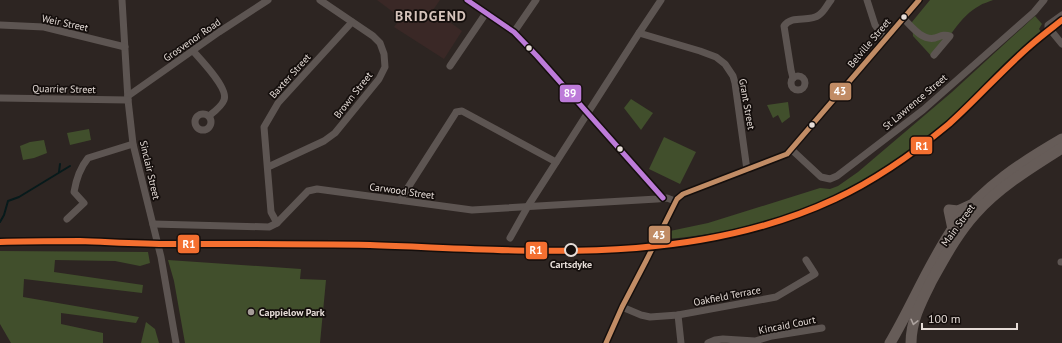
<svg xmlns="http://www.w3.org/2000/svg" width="1062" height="343" font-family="'PT Sans',sans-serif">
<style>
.education{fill:#3a2826}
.green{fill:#414f2c}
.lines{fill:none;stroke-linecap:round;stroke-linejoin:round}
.stream{stroke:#071a1b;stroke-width:2}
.minor{stroke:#5d5552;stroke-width:7}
.trunk{stroke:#665c58;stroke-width:11}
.rail{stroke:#696361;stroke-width:2;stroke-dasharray:2 4;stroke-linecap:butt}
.bus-1-casing{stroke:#140e0c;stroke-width:8}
.bus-2-casing{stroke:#140e0c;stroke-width:8}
.bus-1{stroke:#bd7bd9;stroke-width:5}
.bus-2{stroke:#c18c65;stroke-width:5}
.rail-1-casing{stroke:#140e0c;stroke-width:9}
.rail-1{stroke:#f46f30;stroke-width:6}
.oneway{stroke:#aca29e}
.bus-dot{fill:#e5dcd7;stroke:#140e0c;stroke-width:1.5}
.stop-dot{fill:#140e0c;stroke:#e5dcd7;stroke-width:2}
.poi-dot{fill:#a59c98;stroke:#140e0c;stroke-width:1.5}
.labels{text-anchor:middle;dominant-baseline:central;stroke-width:3.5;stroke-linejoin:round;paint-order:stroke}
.street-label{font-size:10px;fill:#e5dcd7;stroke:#140e0c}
.stop-label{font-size:10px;font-weight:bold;fill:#e5dcd7;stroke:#140e0c}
.poi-label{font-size:10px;font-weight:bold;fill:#e5dcd7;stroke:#140e0c;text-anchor:start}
.district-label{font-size:14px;font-weight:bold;letter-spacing:1px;fill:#d5c3bb;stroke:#140e0c}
.line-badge{stroke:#140e0c;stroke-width:1.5}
.badge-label{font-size:11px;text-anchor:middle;font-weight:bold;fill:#fff}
</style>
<rect width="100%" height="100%" fill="#2d2522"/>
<polygon class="education" points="377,0 440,0 433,10 462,31 444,59 394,27 401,18"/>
<g class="green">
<path d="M930,0h63c-4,2 -10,3 -14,6 -18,9 -33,36 -45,53l-21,-23 -1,-14z"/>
<path d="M1035,16l7,8 -3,5 3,4c-29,28 -58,59 -90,85 -15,13 -31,25 -48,36 -9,7 -17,14 -27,20 -63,39 -137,59 -211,65l4,-8 38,-8 112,-35 10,1 8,-3 20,-14 94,-80z"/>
<polygon points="631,99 653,113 641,130 624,108"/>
<polygon points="788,102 790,117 782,123 778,115 773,118 767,105"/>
<polygon points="89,129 91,140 70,145 67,133"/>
<polygon points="664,137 696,152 680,184 649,169"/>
<polygon points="44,140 47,153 34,158 23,160 20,146 30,142"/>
<polygon points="0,251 148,252 150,263 140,266 115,261 55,260 54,272 143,285 142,293 24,279 23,297 139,317 136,323 61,313 61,324 103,333 103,343 11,343 0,324"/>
<polygon points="168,260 301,269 300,279 326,280 320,343 185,343 174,281"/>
<polygon points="146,322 155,329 159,343 141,343"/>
</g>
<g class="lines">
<g class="stream">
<polyline points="59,172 60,164"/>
<polyline points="0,222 4,215 8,201 19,197 70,166"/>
</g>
<g class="minor">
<polyline points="122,0 128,100 133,144 161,257 176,343"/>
<polyline points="467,0 514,32 537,56 663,198"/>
<polyline points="867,0 875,25 885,39"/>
<path d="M903,18c8,8 19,23 32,20 6,-2 9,-4 15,-2l-16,19"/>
<polyline points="0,25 44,27 125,47"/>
<polyline points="1048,27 1048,25 1062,15"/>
<polyline points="514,32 536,0"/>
<polyline points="639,33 700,51 716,57 725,64 733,76 735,83 747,170"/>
<polyline points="1053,33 1062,44"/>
<path d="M193,51c8,9 36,38 31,49 -2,6 -10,12 -15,16"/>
<polyline points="450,66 486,13"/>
<circle cx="798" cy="83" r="7"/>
<path d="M793,78l-2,-8 -7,-44c8,-12 25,-3 35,-11 5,-3 8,-10 12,-15"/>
<polyline points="128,96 219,32 268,0"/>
<polyline points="0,98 128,100"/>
<circle cx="203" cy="122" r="8"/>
<polyline points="792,150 821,177 830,179 837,176 923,110 1034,12 1044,0"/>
<polyline points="268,167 324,141 335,133 379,79 385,67 384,54 380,43 373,36 320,0"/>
<polyline points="400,200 455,114 456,112 462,111 556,162"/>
<path d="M67,219l17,-16 -10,-11c2,-12 6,-24 14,-34l45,-14"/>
<polyline points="277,223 271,212 264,127 278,103 352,22"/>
<polyline points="153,224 269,227 277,223 308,191 317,189 472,210 657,199 667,198 675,201"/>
<polyline points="510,238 528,206 639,33 661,0"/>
<polyline points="1061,262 1062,262"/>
<polyline points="622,307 641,315 650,317 678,315 776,297 815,274 806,260"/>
<polyline points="678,315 681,343"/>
<polyline points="606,343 622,307 646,261 677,199 683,194 787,154 919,0"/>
<polyline points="708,343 715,340 723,339 755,341 772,336 822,328"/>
</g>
<g class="trunk">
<polyline points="953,229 949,210 958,211 971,205"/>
<path d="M890,343c23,-39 40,-82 66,-119 27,-37 68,-63 106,-85"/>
<path d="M911,343c0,-23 11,-43 21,-63 13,-23 25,-46 43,-66 24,-27 57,-47 87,-66"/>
</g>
<polyline class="rail" points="1045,34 1053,27"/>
<g class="bus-1-casing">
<polyline id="bus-1" points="467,0 514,32 537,56 663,198"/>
</g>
<g class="bus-2-casing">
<polyline id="bus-2" points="606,343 622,307 646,261 677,199 683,194 787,154 919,0"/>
</g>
<use href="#bus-1" class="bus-1"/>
<use href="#bus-2" class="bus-2"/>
<g class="rail-1-casing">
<path id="rail-1" d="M0,242c27,-1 53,-1 80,-1 30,1 60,3 91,3 66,0 132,0 199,1 157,5 317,23 465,-46 41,-19 79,-46 114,-75 28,-25 53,-54 82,-79 10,-9 21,-17 31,-25"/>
</g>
<use href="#rail-1" class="rail-1"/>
</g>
<defs><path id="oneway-chevron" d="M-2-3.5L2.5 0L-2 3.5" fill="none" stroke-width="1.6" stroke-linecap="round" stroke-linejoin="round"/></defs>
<use class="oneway" href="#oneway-chevron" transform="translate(914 322) rotate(104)"/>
<g class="bus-dot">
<circle cx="904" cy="17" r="3.5"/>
<circle cx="529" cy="48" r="3.5"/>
<circle cx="812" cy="125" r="3.5"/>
<circle cx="620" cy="149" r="3.5"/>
</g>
<circle class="stop-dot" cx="571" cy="250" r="6"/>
<circle class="poi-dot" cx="251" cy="312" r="4"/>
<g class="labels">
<g class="street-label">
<text transform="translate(65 23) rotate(12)">Weir Street</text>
<text transform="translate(192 40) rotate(-35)">Grosvenor Road</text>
<text transform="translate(869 43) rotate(-50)">Belville Street</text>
<text transform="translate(290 76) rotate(-48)">Baxter Street</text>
<text transform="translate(64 89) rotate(1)">Quarrier Street</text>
<text transform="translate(353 95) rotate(-52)">Brown Street</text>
<text transform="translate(915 102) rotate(-40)">St Lawrence Street</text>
<text transform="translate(747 104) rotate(80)">Grant Street</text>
<text transform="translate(150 170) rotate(77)">Sinclair Street</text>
<text transform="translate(402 191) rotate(8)">Carwood Street</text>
<text transform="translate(958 225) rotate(-54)">Main Street</text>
<text transform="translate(727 296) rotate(-11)">Oakfield Terrace</text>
<text transform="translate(787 325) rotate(-11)">Kincaid Court</text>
</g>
<g class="stop-label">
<text x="571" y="264">Cartsdyke</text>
</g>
<g class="poi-label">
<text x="259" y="312">Cappielow Park</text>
</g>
<g class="district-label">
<text x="431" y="16">BRIDGEND</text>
</g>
</g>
<g class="line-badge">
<rect x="829" y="82" width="23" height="19" rx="4" fill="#c18c65"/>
<rect x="559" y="84" width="23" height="19" rx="4" fill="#bd7bd9"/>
<rect x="910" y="136" width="23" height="19" rx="4" fill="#f46f30"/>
<rect x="648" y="225" width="23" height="19" rx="4" fill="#c18c65"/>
<rect x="177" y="234" width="23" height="20" rx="4" fill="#f46f30"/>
<rect x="525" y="241" width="23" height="19" rx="4" fill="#f46f30"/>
</g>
<g class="badge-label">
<text x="840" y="95">43</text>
<text x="570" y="97">89</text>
<text x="922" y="150">R1</text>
<text x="659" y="239">43</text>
<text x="189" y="248">R1</text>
<text x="536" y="254">R1</text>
</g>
<path d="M922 323v6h95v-6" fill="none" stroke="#e5dcd7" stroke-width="2"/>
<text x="928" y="323" font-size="12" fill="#e5dcd7" stroke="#140e0c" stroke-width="3" paint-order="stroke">100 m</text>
</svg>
